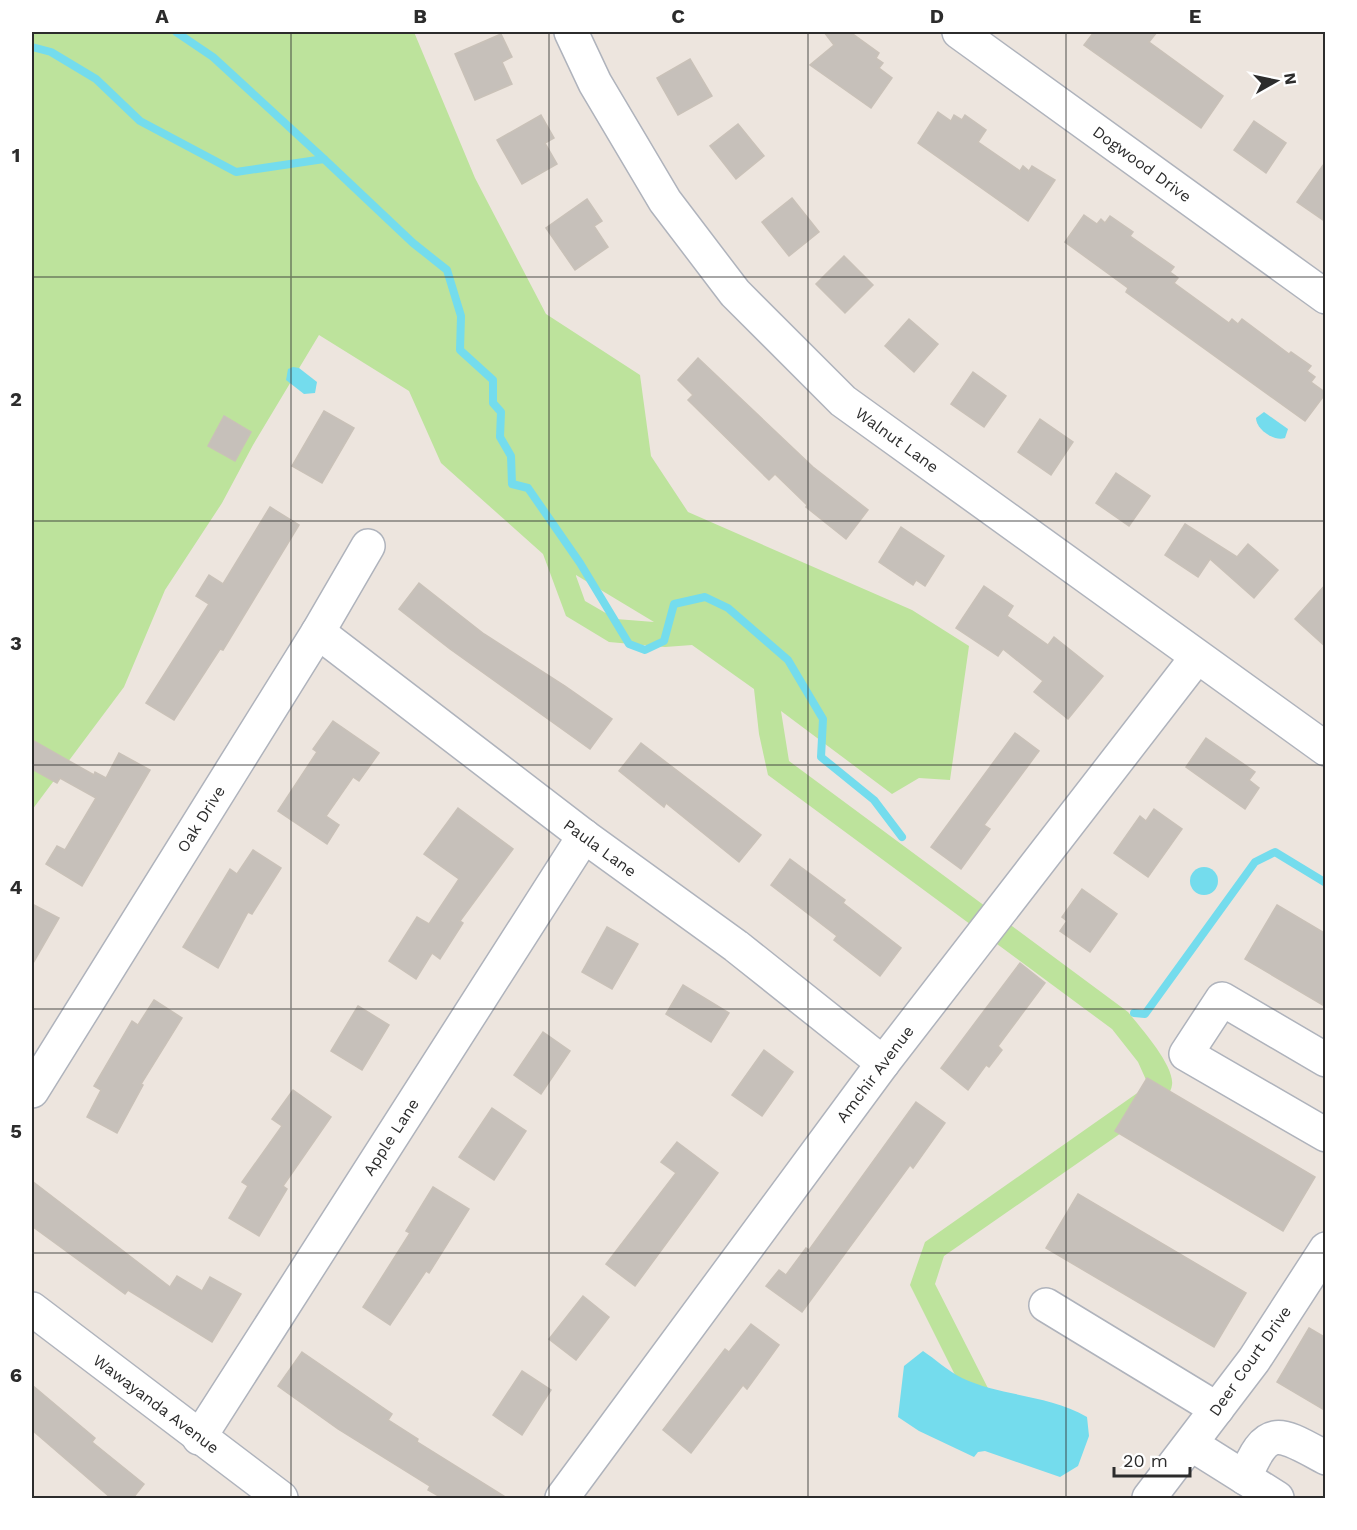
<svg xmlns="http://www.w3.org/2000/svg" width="1357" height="1530" font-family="'Work Sans',sans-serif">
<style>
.green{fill:#bde39c;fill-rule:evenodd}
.water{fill:#74dced}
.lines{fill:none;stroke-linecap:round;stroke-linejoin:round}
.stream{stroke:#74dced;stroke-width:8}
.building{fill:#c6c0ba;stroke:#c9c1b8;stroke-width:1.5}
.minor-casing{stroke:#afb3bc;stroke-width:36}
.minor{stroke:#fff;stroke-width:33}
.grid{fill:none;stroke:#2c2c2c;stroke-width:1.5;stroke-opacity:0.55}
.labels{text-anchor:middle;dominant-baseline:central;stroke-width:4.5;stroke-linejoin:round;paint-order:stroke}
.street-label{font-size:16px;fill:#2c2c2c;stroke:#fff}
.neatline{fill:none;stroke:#2c2c2c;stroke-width:2}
.grid-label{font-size:20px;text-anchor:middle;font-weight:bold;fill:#2c2c2c}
</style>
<rect width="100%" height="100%" fill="#ede5de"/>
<path class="green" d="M32,32h382l61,146 71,136 94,61 11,81 37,56 224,98 57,36 -19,134 -31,-2 -27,16 -111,-83 8,50 339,251c12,15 47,54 44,73 -1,8 -8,15 -12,21l-216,150 -9,28 61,120 -21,11 -65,-130 15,-43 218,-153 4,-7 -9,-20 -26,-33 -344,-254 -9,-41 -5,-45 -62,-44 -27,2 -56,-5 -43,-26 -23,-62 -102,-91 -32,-72 -90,-56 -66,110 -31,58 -57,87 -41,97 -92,123zM576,576v-1l78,47 -38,-3 -31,-18z"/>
<g class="water">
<polygon points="293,367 299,368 317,382 315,393 304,394 286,380 288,369"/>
<path d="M1264,412l24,17 -3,9c-11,4 -29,-9 -29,-20z"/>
<circle cx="1204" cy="881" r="14"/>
<path d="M923,1351c12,8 25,20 39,27 40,19 86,16 125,39l2,19 -11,30 -18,11 -75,-26 -7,1 -4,5 -55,-26 -21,-14 6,-51z"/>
</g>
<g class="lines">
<g class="stream">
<polyline points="176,32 213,57 324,159"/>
<polyline points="32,47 51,52 96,79 140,121 236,172 324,159 413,243 447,270 461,316 460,350 493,380 493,403 501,412 500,437 511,456 512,484 528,488 580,563 629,644 645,650 664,641 674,604 705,597 728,608 788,660 823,719 821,757 874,800 902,837"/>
<polyline points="1134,1013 1145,1014 1255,862 1275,852 1326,883"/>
</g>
</g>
<g class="building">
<polygon points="824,32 850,32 879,53 876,58 883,63 879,68 892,78 871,108 810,65 834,45"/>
<polygon points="1094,32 1157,32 1149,42 1223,96 1201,128 1084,45"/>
<polygon points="501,34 512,57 502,62 512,84 475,100 455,54"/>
<polygon points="690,59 712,96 678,115 657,78"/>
<polygon points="938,112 951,121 954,115 962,120 965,115 986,130 978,142 1020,171 1023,166 1029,171 1032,166 1055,180 1028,221 918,143"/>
<polygon points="541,115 554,138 545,143 557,164 522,184 497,140"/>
<polygon points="1254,121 1286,143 1266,173 1234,150"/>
<polygon points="738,124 764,156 736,179 710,146"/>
<polygon points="1326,161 1326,222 1297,202"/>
<polygon points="792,198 819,232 789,256 762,222"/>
<polygon points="587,199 602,221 594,226 608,247 575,270 546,228"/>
<polygon points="1084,215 1097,224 1101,219 1105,223 1110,216 1133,232 1130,236 1174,267 1170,272 1178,278 1174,283 1229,323 1232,319 1238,324 1242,319 1289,354 1291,352 1311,366 1307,371 1315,377 1311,382 1326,393 1305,421 1126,292 1128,288 1065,242"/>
<polygon points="844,256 873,285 845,313 816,284"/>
<polygon points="909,319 938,344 914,372 885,346"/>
<polygon points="698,358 813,467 868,510 846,539 806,507 807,505 775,474 769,480 688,400 693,395 678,380"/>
<polygon points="973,372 1006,396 984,427 951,404"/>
<polygon points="324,411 354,428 322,483 292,466"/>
<polygon points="224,416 251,432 235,461 208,446"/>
<polygon points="1040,419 1073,442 1051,475 1018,452"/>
<polygon points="1116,473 1150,496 1129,526 1096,503"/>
<polygon points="270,507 299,525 223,650 220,649 174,720 146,703 209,604 196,596 209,575 223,584"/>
<polygon points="1185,524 1237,557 1248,544 1278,570 1254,598 1210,559 1198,577 1165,555"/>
<polygon points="901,527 944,556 925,586 916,580 913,585 879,562"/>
<polygon points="419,583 484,634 565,686 612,719 590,749 450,649 399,609"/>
<polygon points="1326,584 1326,647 1295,619"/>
<polygon points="984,586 1013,606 1007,616 1048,645 1054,637 1103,676 1068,719 1034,692 1043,681 1003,649 998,656 956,628"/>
<polygon points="333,721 379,753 359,781 353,777 326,816 339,825 327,844 278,811 317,752 313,749"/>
<polygon points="1015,733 1039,751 984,825 990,829 961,869 931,847"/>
<polygon points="1206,738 1255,772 1249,780 1259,788 1245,809 1186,767"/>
<polygon points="32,740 94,775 95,772 106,778 119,753 150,770 82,886 46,864 57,846 65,850 96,798 60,778 57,783 32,769"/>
<polygon points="641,743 761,835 739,862 666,803 664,807 619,771"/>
<polygon points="458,808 513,849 460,921 463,923 440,959 432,953 416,979 389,961 417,917 429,924 459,879 424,854"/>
<polygon points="1154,809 1182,829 1148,877 1114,853 1140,816 1146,821"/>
<polygon points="253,850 281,868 252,914 248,912 218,968 183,947 230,869 237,874"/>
<polygon points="790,859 845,900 843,903 901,948 880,976 834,940 837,936 771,885"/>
<polygon points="1082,889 1117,914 1090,952 1060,931 1067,921 1062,917"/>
<polygon points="32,904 59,918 32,965"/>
<polygon points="1277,905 1326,934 1326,1007 1245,959"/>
<polygon points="607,927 638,944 612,989 582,972"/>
<polygon points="1020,963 1045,983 998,1046 1002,1050 989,1067 986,1065 968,1090 941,1068"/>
<polygon points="683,985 729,1013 711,1042 666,1014"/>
<polygon points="154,1000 182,1018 141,1084 143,1085 117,1133 87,1117 101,1090 94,1086 132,1021 138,1025"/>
<polygon points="358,1006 389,1025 362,1070 331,1051"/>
<polygon points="543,1032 570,1051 541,1094 514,1075"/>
<polygon points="764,1050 793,1072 762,1116 732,1095"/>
<polygon points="1147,1078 1315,1177 1283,1231 1115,1131"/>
<polygon points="293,1090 331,1117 283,1186 287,1189 259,1236 229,1218 248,1186 242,1182 282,1126 272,1119"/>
<polygon points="916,1102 945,1123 913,1168 910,1165 802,1312 766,1286 779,1270 786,1275 806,1248 809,1250"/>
<polygon points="492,1108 526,1131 494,1180 459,1157"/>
<polygon points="677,1142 718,1173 635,1286 606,1264 676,1173 661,1162"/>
<polygon points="32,1181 170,1287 177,1276 202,1291 210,1277 241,1294 212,1342 128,1290 125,1294 32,1226"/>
<polygon points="433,1187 469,1209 429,1273 426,1271 390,1325 363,1307 410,1233 406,1231"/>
<polygon points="1078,1194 1246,1293 1214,1347 1046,1248"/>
<polygon points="583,1296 609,1317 576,1360 549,1339"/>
<polygon points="751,1324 779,1345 747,1389 743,1385 691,1453 663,1430 725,1349 729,1352"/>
<polygon points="1309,1328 1326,1338 1326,1411 1277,1382"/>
<polygon points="302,1352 392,1414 388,1420 418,1439 417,1442 507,1498 442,1498 428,1490 430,1486 338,1429 278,1386"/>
<polygon points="522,1371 551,1390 522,1435 493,1415"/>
<polygon points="32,1385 95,1438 92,1442 144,1484 133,1498 111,1498 32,1430"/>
</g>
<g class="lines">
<g class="minor-casing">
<g id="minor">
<polyline points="571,32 595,83 665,201 735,293 843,401 1326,749"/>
<polyline points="959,32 1326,297"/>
<polyline points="318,632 584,836 736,946 883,1063"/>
<polyline points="1326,1060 1222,999 1186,1054 1326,1135"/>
<polyline points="32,1091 318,632 368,546"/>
<polyline points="1046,1305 1217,1409"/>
<polyline points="32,1309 281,1498"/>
<polyline points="199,1438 584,836"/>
<polyline points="1191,1444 1277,1498"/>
<path d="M1245,1478c22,-56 35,-45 81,-20"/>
<polyline points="562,1498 883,1063 1197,657"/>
<polyline points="1149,1498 1254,1360 1326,1249"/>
</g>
</g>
<use href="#minor" class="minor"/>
</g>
<path class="grid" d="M291,32v1466M549,32v1466M808,32v1466M1066,32v1466M32,277h1294M32,521h1294M32,765h1294M32,1009h1294M32,1253h1294"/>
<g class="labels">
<g class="street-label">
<text transform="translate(1142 164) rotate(36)">Dogwood Drive</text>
<text transform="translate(897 440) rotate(36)">Walnut Lane</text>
<text transform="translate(201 819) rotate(-58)">Oak Drive</text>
<text transform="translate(600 848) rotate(36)">Paula Lane</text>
<text transform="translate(875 1074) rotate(-53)">Amchir Avenue</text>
<text transform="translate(391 1137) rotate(-57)">Apple Lane</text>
<text transform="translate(1250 1361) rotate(-55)">Deer Court Drive</text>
<text transform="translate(156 1404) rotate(37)">Wawayanda Avenue</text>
</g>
</g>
<rect width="1357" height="1530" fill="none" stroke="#ffffff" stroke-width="66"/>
<g transform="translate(1276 81) rotate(81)" stroke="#ffffff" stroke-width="4.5" paint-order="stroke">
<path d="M0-4.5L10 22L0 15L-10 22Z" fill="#2c2c2c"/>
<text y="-9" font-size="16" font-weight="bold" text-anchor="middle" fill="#2c2c2c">N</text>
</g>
<path d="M1114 1467v9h76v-9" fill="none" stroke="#2c2c2c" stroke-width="3"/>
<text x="1123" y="1467" font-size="18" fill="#2c2c2c" stroke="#ffffff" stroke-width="4.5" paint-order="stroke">20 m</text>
<rect x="33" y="33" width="1291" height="1464" class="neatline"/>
<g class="grid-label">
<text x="162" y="23">A</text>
<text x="420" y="23">B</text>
<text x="678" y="23">C</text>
<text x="937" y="23">D</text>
<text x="1195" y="23">E</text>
<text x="16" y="162">1</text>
<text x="16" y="406">2</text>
<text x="16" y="650">3</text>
<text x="16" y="894">4</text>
<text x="16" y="1138">5</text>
<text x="16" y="1382">6</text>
</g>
</svg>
